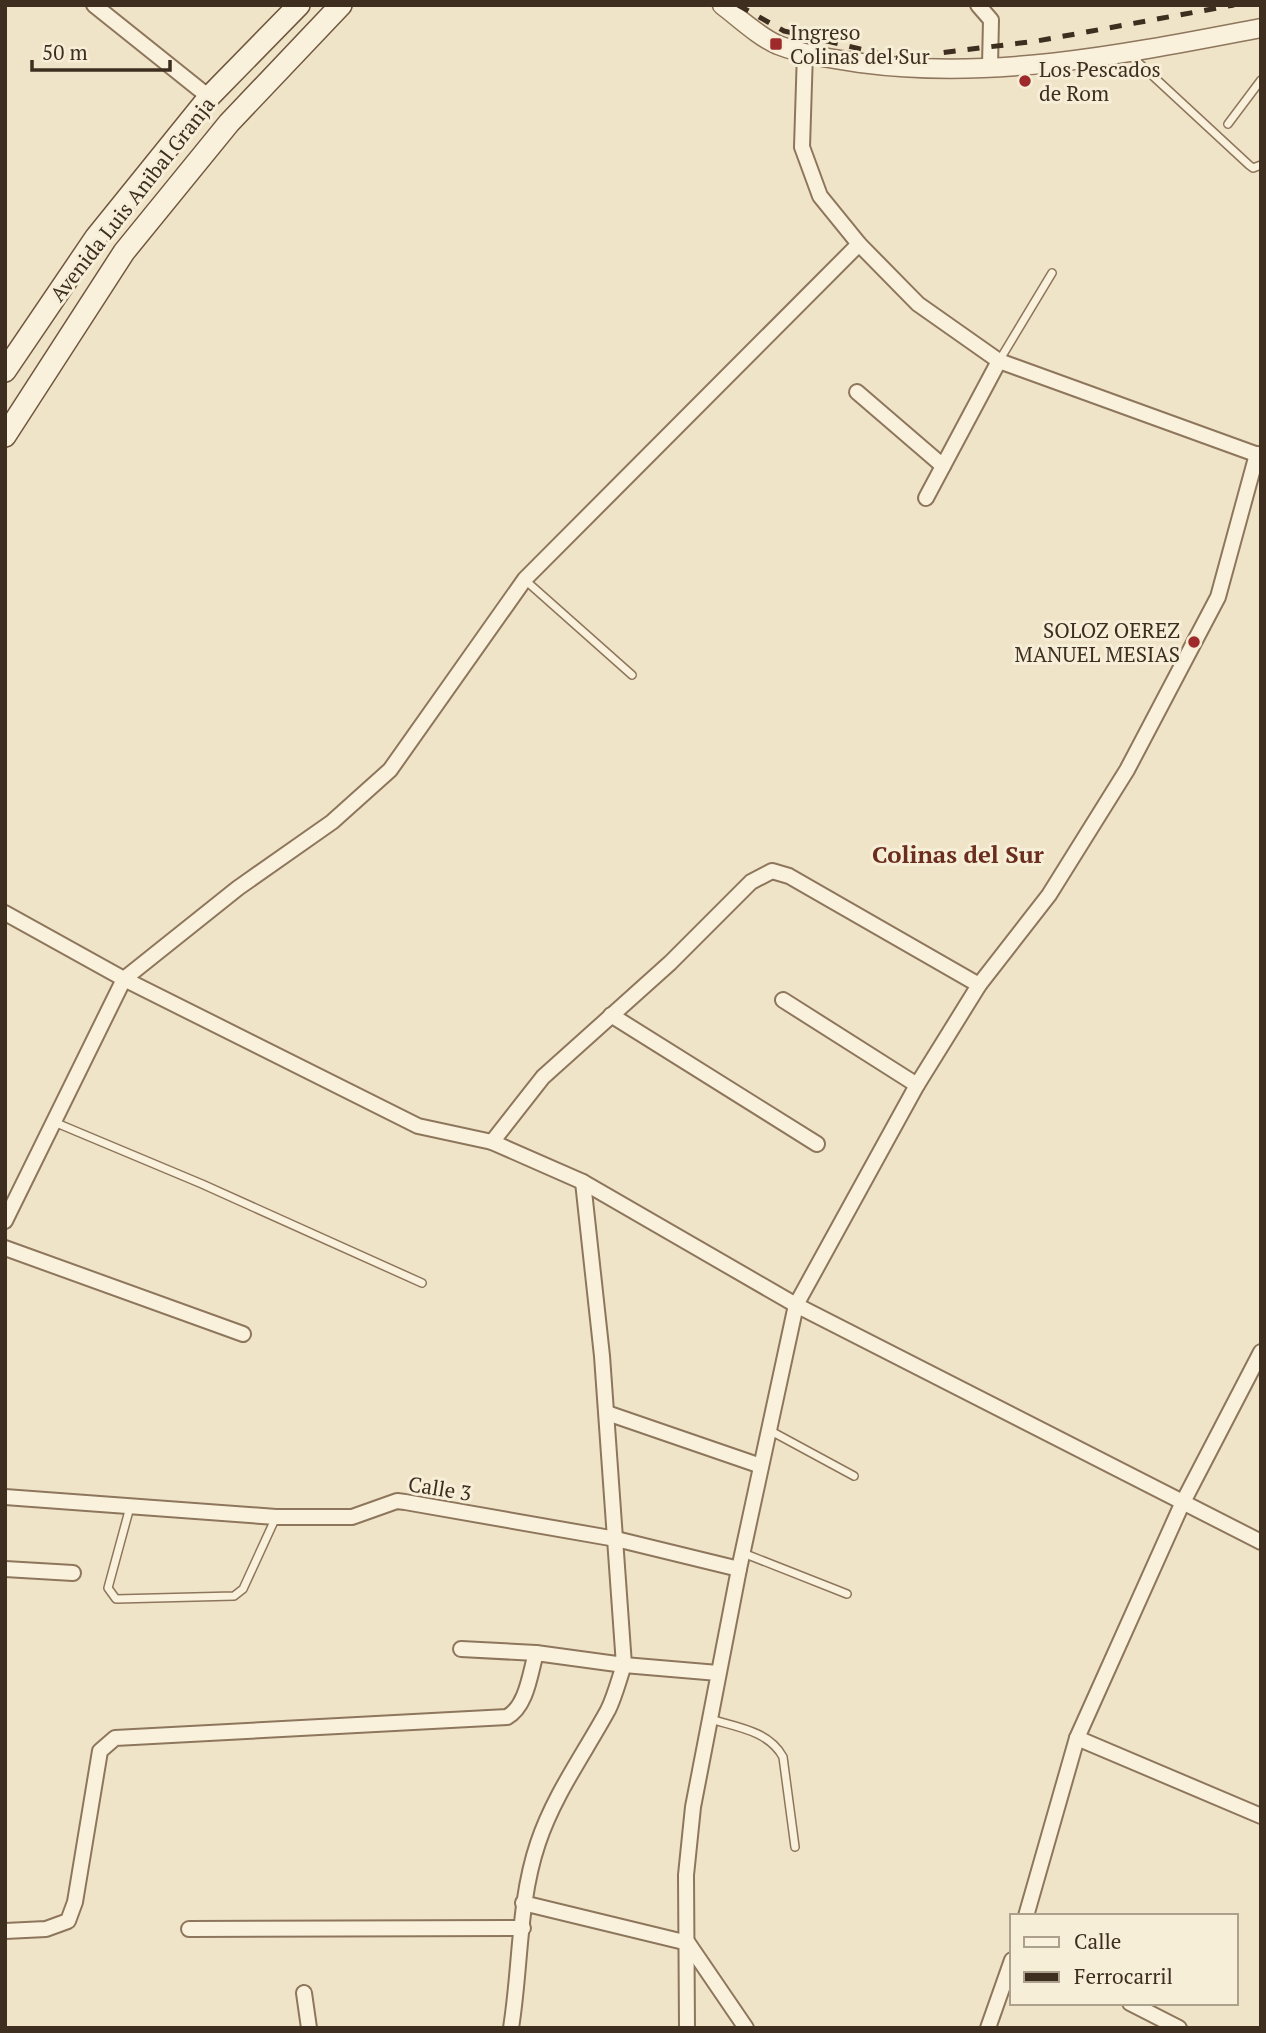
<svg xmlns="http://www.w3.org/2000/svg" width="1266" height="2033" font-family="'PT Serif',serif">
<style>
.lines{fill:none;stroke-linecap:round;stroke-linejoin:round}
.service-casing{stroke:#8d765c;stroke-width:10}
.minor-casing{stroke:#8d765c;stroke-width:18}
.tertiary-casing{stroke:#8d765c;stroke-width:21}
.secondary-casing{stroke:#6f573f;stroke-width:24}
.service{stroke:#faf1dc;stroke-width:7}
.minor{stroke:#faf1dc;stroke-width:14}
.tertiary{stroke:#faf1dc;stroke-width:18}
.secondary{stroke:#faf1dc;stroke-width:21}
.rail{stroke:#3d2e20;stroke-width:5;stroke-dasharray:12 12;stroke-linecap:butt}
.poi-dot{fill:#9e2a2b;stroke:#f7eed8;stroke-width:2.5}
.labels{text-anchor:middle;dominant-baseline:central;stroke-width:6;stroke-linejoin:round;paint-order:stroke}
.poi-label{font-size:21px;fill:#3d2e20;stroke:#f7eed8;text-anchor:start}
.street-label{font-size:21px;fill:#3d2e20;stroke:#f7eed8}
.quarter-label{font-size:24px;font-weight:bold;fill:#6b2e1e;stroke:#f7eed8}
</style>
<rect width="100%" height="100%" fill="#f0e4c8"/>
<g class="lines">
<g class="service-casing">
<g id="service">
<polyline points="1128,53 1249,165 1253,168 1261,165"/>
<polyline points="1228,124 1261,80"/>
<polyline points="999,361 1052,273"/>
<polyline points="525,580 632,675"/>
<polyline points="54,1122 202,1184 422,1283"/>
<polyline points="769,1430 854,1476"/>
<polyline points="130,1507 108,1588 116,1599 234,1596 243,1589 276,1517"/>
<polyline points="743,1553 847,1594"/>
<path d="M710,1719c27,8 59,12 73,38l12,90"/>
</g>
</g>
<g class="minor-casing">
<g id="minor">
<polyline points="94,5 209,97"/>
<polyline points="978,5 991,20 990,66"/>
<polyline points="805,52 802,147 820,196 859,244 918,304 999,361 1261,456"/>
<polyline points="857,392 943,466"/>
<polyline points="926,498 999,361"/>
<polyline points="5,913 124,979 418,1126 492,1142 583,1182 796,1305 1261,1542"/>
<polyline points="783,1000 917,1085"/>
<polyline points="611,1015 817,1144"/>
<polyline points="492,1142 543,1077 670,963 751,882 772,871 789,876 979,985"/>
<polyline points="5,1221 124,979 238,888 332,822 390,770 525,579 859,244"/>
<polyline points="5,1248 243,1334"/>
<polyline points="607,1413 761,1466"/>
<polyline points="5,1497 276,1517 352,1517 397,1501 405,1502 616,1539 739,1569"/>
<polyline points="5,1569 73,1573"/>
<polyline points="461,1649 536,1653"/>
<polyline points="1077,1738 1261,1816"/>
<polyline points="523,1903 688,1943 746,2028"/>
<polyline points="1026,1916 1077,1738 1182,1504 1261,1352"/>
<polyline points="189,1929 523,1928"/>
<path d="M5,1931l41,-2 22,-8 7,-19 25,-151 15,-13 392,-21c20,-11 23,-44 29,-64l88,12 -22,-309 -19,-174"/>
<polyline points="304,1993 309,2028"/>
<polyline points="1130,2003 1179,2028"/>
<path d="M511,2028c10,-62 7,-126 27,-185 16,-48 46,-89 70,-133 7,-14 11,-31 16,-45l94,8"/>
<polyline points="687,2028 686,1875 693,1807 739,1569 796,1305 917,1085 979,985 1049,895 1127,770 1218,597 1257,454"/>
<polyline points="988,2028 1012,1960"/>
</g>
</g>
<g class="tertiary-casing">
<path id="tertiary" d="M722,5c17,13 37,32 56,40 26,10 56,14 83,18 134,18 269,-10 400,-35"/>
</g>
<g class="secondary-casing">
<g id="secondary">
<polyline points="5,371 96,237 209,97 299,5"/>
<polyline points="5,436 124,252 229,123 341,5"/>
</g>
</g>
<use href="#service" class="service"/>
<use href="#minor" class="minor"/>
<use href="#tertiary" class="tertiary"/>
<use href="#secondary" class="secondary"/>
<polyline class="rail" points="738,5 784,31 899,58 1037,41 1234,5"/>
</g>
<g class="poi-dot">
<rect x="769" y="37" width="14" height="14" rx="3.5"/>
<circle cx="1025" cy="81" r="7"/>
<circle cx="1194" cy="642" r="7"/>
</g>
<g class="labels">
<g class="poi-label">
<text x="790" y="32">Ingreso<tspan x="790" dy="24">Colinas del Sur</tspan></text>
<text x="1039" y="69">Los Pescados<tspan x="1039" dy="24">de Rom</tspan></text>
<text x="1180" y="630" text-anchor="end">SOLOZ OEREZ<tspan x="1180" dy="24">MANUEL MESIAS</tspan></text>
</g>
<g class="street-label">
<text transform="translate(132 199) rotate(-52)">Avenida Luis Anibal Granja</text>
<text transform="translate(440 1488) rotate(9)">Calle 3</text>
</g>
<g class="quarter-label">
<text x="958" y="854">Colinas del Sur</text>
</g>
</g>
<rect width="1266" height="2033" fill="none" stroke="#3d2e20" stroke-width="14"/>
<rect x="1010" y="1914" width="228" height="91" fill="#f7eed8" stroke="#ada18e" stroke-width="2"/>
<rect x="1024" y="1937" width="35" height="10" fill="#faf1dc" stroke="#ada18e" stroke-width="2"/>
<text x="1074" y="1949" font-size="21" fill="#3d2e20">Calle</text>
<rect x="1024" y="1972" width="35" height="10" fill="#3d2e20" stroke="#ada18e" stroke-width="2"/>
<text x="1074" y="1984" font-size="21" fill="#3d2e20">Ferrocarril</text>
<path d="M32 60v10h138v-10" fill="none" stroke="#3d2e20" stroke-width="3.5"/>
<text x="42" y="60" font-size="21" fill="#3d2e20" stroke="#f7eed8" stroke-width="5" paint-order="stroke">50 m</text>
</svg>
